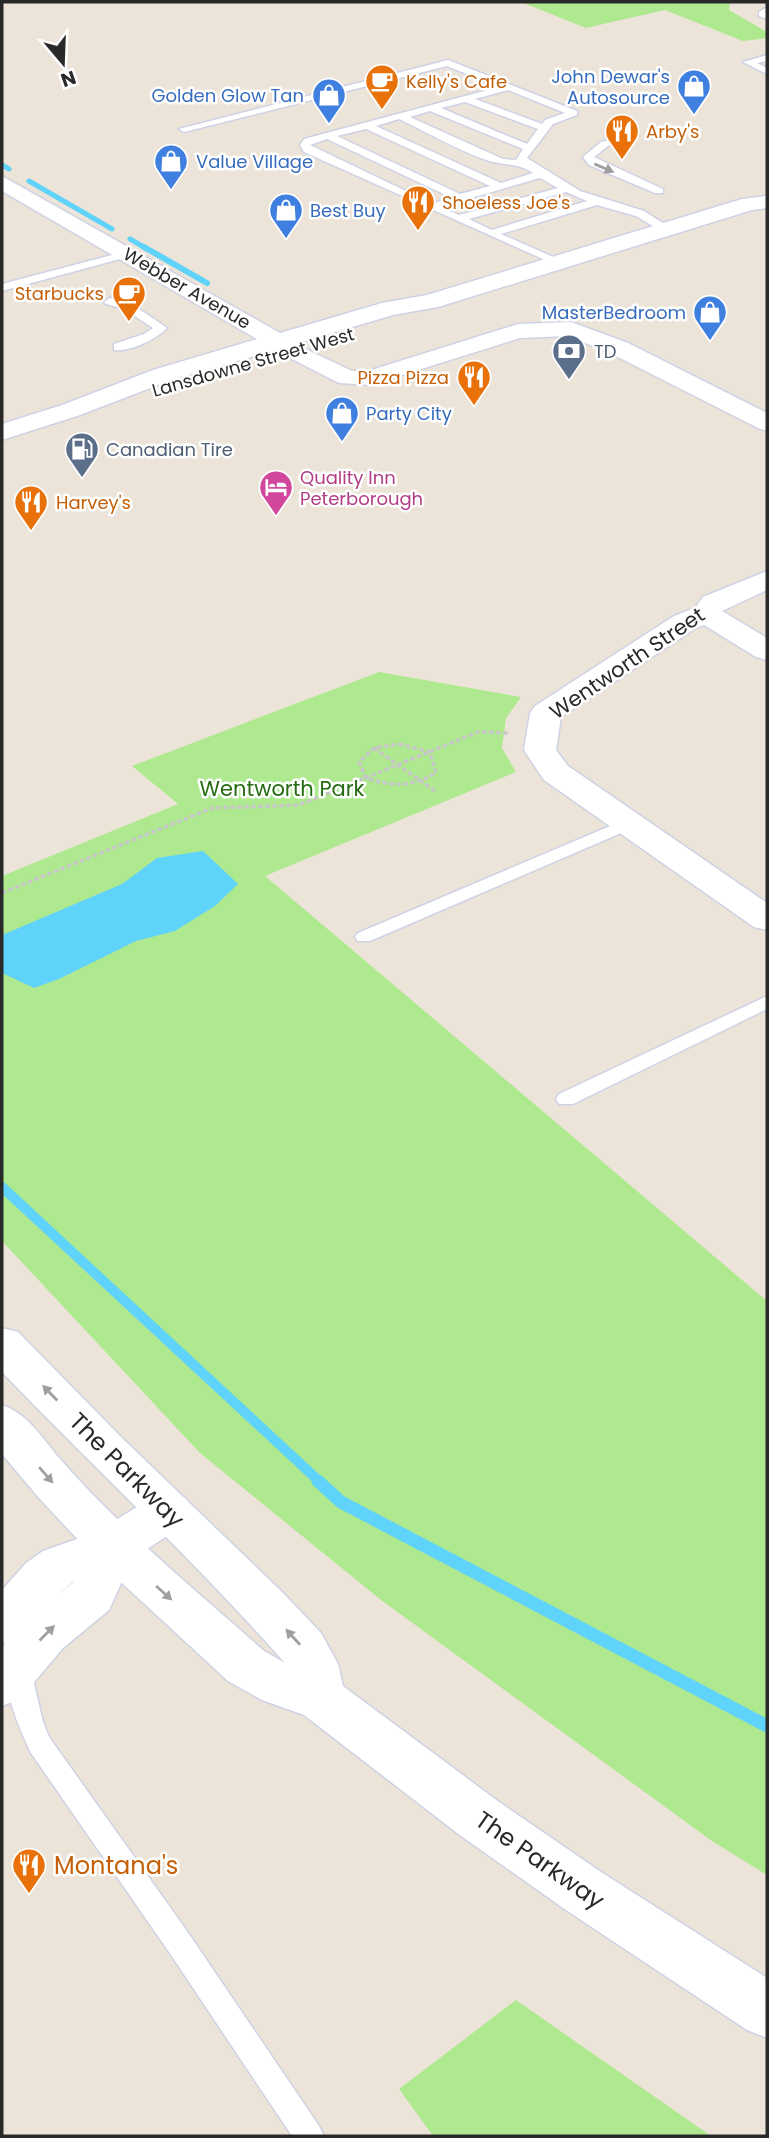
<svg xmlns="http://www.w3.org/2000/svg" width="769" height="2138" font-family="Poppins,sans-serif">
<style>
.green{fill:#afe98f}
.water{fill:#60d3fa}
.lines{fill:none;stroke-linecap:round;stroke-linejoin:round}
.stream-far3{stroke:#60d3fa;stroke-width:5}
.stream-far2{stroke:#60d3fa;stroke-width:6}
.stream-far1{stroke:#60d3fa;stroke-width:10}
.stream{stroke:#60d3fa;stroke-width:13}
.lane-casing{stroke:#ced2e4;stroke-width:3}
.street-casing{stroke:#ced2e4;stroke-width:3}
.secondary-casing{stroke:#ced2e4;stroke-width:3}
.path{stroke:#c7c7c7;stroke-width:3.5;stroke-dasharray:4.5 2.5;stroke-linecap:butt}
.lane{fill:#fff;fill-rule:evenodd}
.street{fill:#fff;fill-rule:evenodd}
.secondary{fill:#fff;fill-rule:evenodd}
.oneway{fill:#9f9f9f}
.labels{text-anchor:middle;dominant-baseline:central;stroke-width:5;stroke-linejoin:round;paint-order:stroke}
.far-shop-label{font-size:18px;fill:#366cbe;stroke:#fff;text-anchor:end}
.far-food-label{font-size:18px;fill:#c56008;stroke:#fff;text-anchor:start}
.far-street-label{font-size:18px;fill:#292929;stroke:#fff}
.far-service-label{font-size:18px;fill:#4e5e75;stroke:#fff;text-anchor:start}
.far-hotel-label{font-size:18px;fill:#b23c85;stroke:#fff;text-anchor:start}
.street-label{font-size:21px;fill:#292929;stroke:#fff}
.park-label{font-size:21px;fill:#266c12;stroke:#fff}
.near-street-label{font-size:24px;fill:#292929;stroke:#fff}
.near-food-label{font-size:24px;fill:#c56008;stroke:#fff;text-anchor:start}
</style>
<rect width="100%" height="100%" fill="#ede4d9"/>
<g class="green">
<polygon points="521,2 730,2 729,10 767,32 767,38 743,41 665,10 586,28"/>
<polygon points="379,672 521,697 506,718 502,748 516,772 265,876 767,1301 767,1875 712,1841 381,1600 200,1453 2,1241 2,876 178,804 132,766"/>
<polygon points="516,2000 711,2136 433,2136 399,2089"/>
</g>
<polygon class="water" points="203,851 238,884 215,906 175,931 136,941 59,979 34,988 2,973 2,935 122,884 157,858"/>
<g class="lines">
<g class="stream-far3">
<polyline points="2,165 9,169"/>
<polyline points="29,181 112,229"/>
<polyline points="130,239 147,249"/>
</g>
<polyline class="stream-far2" points="144,247 207,283"/>
<polyline class="stream-far1" points="2,1187 320,1482"/>
<polyline class="stream" points="318,1481 341,1502 767,1726"/>
<g class="lane-casing">
<g id="lane">
<polygon points="767,7 767,19 759,16 759,12"/>
<polygon points="767,55 767,61 757,63 767,68 767,74 743,62"/>
<path d="M448,60l129,51v4l-24,9 -26,34 53,33 64,20 25,16v4h-8l-25,-15 -39,-11 -96,29 59,26 2,2 -6,3 -252,-113 -4,-7 4,-6 195,-52 -52,-21 -263,66 -5,-3zM508,90l57,23 -20,7 -3,4 -67,-25zM465,102l73,27 -11,15 -86,-36zM430,111l93,38 -7,11 -13,-1 -93,-42zM399,119c29,14 57,30 87,41 17,6 33,3 47,13l-32,10 -125,-57zM366,129l124,57 -30,8 -123,-58zM327,139l123,58 -17,7 -123,-59zM540,178l18,10 -99,27 -16,-7v-2zM566,192l21,9 -95,29 -23,-11z"/>
<polygon points="623,137 627,138 627,142 608,146 594,157 663,189 663,193 655,193 589,165 583,157 601,142"/>
<polygon points="127,251 133,254 131,256 2,291 2,284"/>
<path d="M110,298l22,6 35,24c-12,12 -37,24 -53,22v-6l30,-10 9,-6 -29,-19 -18,-5 -2,-2z"/>
<polygon points="629,818 637,823 635,827 370,941 358,941 355,937 358,933"/>
<polygon points="767,996 767,1009 573,1104 559,1104 556,1099 559,1094"/>
<path d="M18,1661l9,3c11,23 11,50 22,73l140,197 130,192 5,10h-32l-123,-184 -138,-199c-10,-21 -31,-67 -22,-89z"/>
</g>
</g>
<g class="street-casing">
<g id="street">
<polygon points="571,322 628,343 767,413 767,431 758,428 610,353 568,336 520,338 370,385 339,383 286,356 283,351 286,346 295,344 352,371 368,371 518,324"/>
<polygon points="767,571 767,590 722,611 767,638 767,660 756,657 704,625 696,628 561,717 556,750 568,766 767,903 767,930 754,927 544,780 524,750 530,713 535,706 674,616 695,608 703,597"/>
<path d="M168,1492l17,6 7,13 -7,13 -53,35 -23,51 -46,38 -43,51 -18,7v-58l4,-5 -4,2v-55l24,-27 17,-12 54,-19 54,-34zM74,1581v1l-18,15z"/>
</g>
</g>
<g class="secondary-casing">
<g id="secondary">
<polygon points="2,176 280,333 382,303 427,295 742,199 767,196 767,208 752,210 438,307 393,315 298,343 303,349 300,354 291,356 275,350 171,380 80,415 2,440 2,424 62,405 153,370 257,339 2,191"/>
<path d="M2,1328l16,4 103,105 162,156 38,40 17,31 5,22 156,116 105,72 163,104v60l-20,-8 -181,-120 -105,-74 -157,-121 -42,-15 -34,-19 -131,-121 -58,-62 -37,-44v-49c25,8 41,34 58,54 61,70 134,130 204,192l21,12c-90,-102 -190,-194 -283,-291z"/>
</g>
</g>
<g class="path">
<path d="M399,744l31,8 6,21c-25,14 -43,14 -70,5l-7,-16 15,-14z"/>
<polyline points="374,748 435,791"/>
<polyline points="2,893 212,808 299,805 478,732 510,733"/>
</g>
<use href="#lane" class="lane"/>
<use href="#street" class="street"/>
<use href="#secondary" class="secondary"/>
</g>
<defs><path id="oneway-solid" d="M-6-.8H1V-3.2L6.5 0L1 3.2V.8H-6Z" transform="scale(1.75)"/></defs>
<g class="oneway">
<use href="#oneway-solid" transform="translate(604 168) rotate(23)"/>
<use href="#oneway-solid" transform="translate(50 1393) rotate(-134)"/>
<use href="#oneway-solid" transform="translate(46 1475) rotate(49)"/>
<use href="#oneway-solid" transform="translate(164 1593) rotate(42)"/>
<use href="#oneway-solid" transform="translate(47 1633) rotate(-45)"/>
<use href="#oneway-solid" transform="translate(293 1637) rotate(-132)"/>
</g>
<defs>
<g id="cafe-pin" transform="scale(1.75)"><path d="M0 17L-7.5 6A9.5 9.5 0 1 1 7.5 6Z" fill="#e8710a" stroke="#fff"/><path d="M-5.5-4.5H6V0H3Q3 3.5 0 3.5H-2.5Q-5.5 3.5-5.5 0ZM3-3.2v2h1.7v-2ZM-6 4.5H4V6H-6Z" fill="#fff"/></g>
<g id="shop-pin" transform="scale(1.75)"><path d="M0 17L-7.5 6A9.5 9.5 0 1 1 7.5 6Z" fill="#3f7fe0" stroke="#fff"/><path d="M-5-2.5h2.3a2.7 3.5 0 0 1 5.4 0H5L5.5 6h-11ZM-1.5-2.5h3a1.5 2.3 0 0 0-3 0Z" fill="#fff"/></g>
<g id="restaurant-pin" transform="scale(1.75)"><path d="M0 17L-7.5 6A9.5 9.5 0 1 1 7.5 6Z" fill="#e8710a" stroke="#fff"/><path d="M-5-6h1v4h1v-4h1v4h1v-4h1v5L-1.5 .5V6h-2V.5L-5-1ZM5-6V6H3V1.5H1.5Q1.5-4 5-6Z" fill="#fff"/></g>
<g id="bank-pin" transform="scale(1.75)"><path d="M0 17L-7.5 6A9.5 9.5 0 1 1 7.5 6Z" fill="#5c6f8a" stroke="#fff"/><path d="M-6-4H6V4H-6ZM0-2.3a2.3 2.3 0 1 0 0 4.6a2.3 2.3 0 1 0 0-4.6Z" fill="#fff"/></g>
<g id="fuel-pin" transform="scale(1.75)"><path d="M0 17L-7.5 6A9.5 9.5 0 1 1 7.5 6Z" fill="#5c6f8a" stroke="#fff"/><path d="M-5.5-6h7V0h2V4h1.3V-2.5L3-4.5l.8-.8L6-3V5H2.5V1h-1V6h-7ZM-4.2-4.7v3.2H.2V-4.7Z" fill="#fff"/></g>
<g id="hotel-pin" transform="scale(1.75)"><path d="M0 17L-7.5 6A9.5 9.5 0 1 1 7.5 6Z" fill="#d1479c" stroke="#fff"/><path d="M-6-4.5h1.5V1H6V5H4.5V3h-9V5H-6ZM-4 0a1.8 1.8 0 1 1 3.6 0ZM.5 0V-2.5h3Q6-2.5 6 0Z" fill="#fff"/></g>
</defs>
<g fill-rule="evenodd">
<use href="#cafe-pin" x="382" y="81"/>
<use href="#shop-pin" x="694" y="86"/>
<use href="#shop-pin" x="329" y="95"/>
<use href="#restaurant-pin" x="622" y="131"/>
<use href="#shop-pin" x="171" y="161"/>
<use href="#restaurant-pin" x="418" y="202"/>
<use href="#shop-pin" x="286" y="210"/>
<use href="#cafe-pin" x="129" y="293"/>
<use href="#shop-pin" x="710" y="312"/>
<use href="#bank-pin" x="569" y="351"/>
<use href="#restaurant-pin" x="474" y="377"/>
<use href="#shop-pin" x="342" y="413"/>
<use href="#fuel-pin" x="82" y="449"/>
<use href="#hotel-pin" x="276" y="487"/>
<use href="#restaurant-pin" x="31" y="502"/>
<use href="#restaurant-pin" x="29" y="1865"/>
</g>
<g class="labels">
<g class="far-shop-label">
<text x="670" y="76">John Dewar's<tspan x="670" dy="21">Autosource</tspan></text>
<text x="304" y="95">Golden Glow Tan</text>
<text x="196" y="161" text-anchor="start">Value Village</text>
<text x="310" y="210" text-anchor="start">Best Buy</text>
<text x="686" y="312">MasterBedroom</text>
<text x="366" y="413" text-anchor="start">Party City</text>
</g>
<g class="far-food-label">
<text x="406" y="81">Kelly's Cafe</text>
<text x="646" y="131">Arby's</text>
<text x="442" y="202">Shoeless Joe's</text>
<text x="104" y="293" text-anchor="end">Starbucks</text>
<text x="449" y="377" text-anchor="end">Pizza Pizza</text>
<text x="56" y="502">Harvey's</text>
</g>
<g class="far-street-label">
<text transform="translate(187 288) rotate(30)">Webber Avenue</text>
<text transform="translate(253 362) rotate(-16)">Lansdowne Street West</text>
</g>
<g class="far-service-label">
<text x="594" y="351">TD</text>
<text x="106" y="449">Canadian Tire</text>
</g>
<g class="far-hotel-label">
<text x="300" y="477">Quality Inn<tspan x="300" dy="21">Peterborough</tspan></text>
</g>
<g class="street-label">
<text transform="translate(627 663) rotate(-34)">Wentworth Street</text>
</g>
<g class="park-label">
<text x="282" y="788">Wentworth Park</text>
</g>
<g class="near-street-label">
<text transform="translate(127 1470) rotate(45)">The Parkway</text>
<text transform="translate(540 1860) rotate(35)">The Parkway</text>
</g>
<g class="near-food-label">
<text x="54" y="1865">Montana's</text>
</g>
</g>
<rect width="769" height="2138" fill="none" stroke="#292929" stroke-width="7"/>
<g transform="translate(63 63) rotate(161)" stroke="#ffffff" stroke-width="5" paint-order="stroke">
<path d="M0-5L12 26L0 18L-12 26Z" fill="#292929"/>
<text y="-10" font-size="19" font-weight="bold" text-anchor="middle" fill="#292929">N</text>
</g>
</svg>
